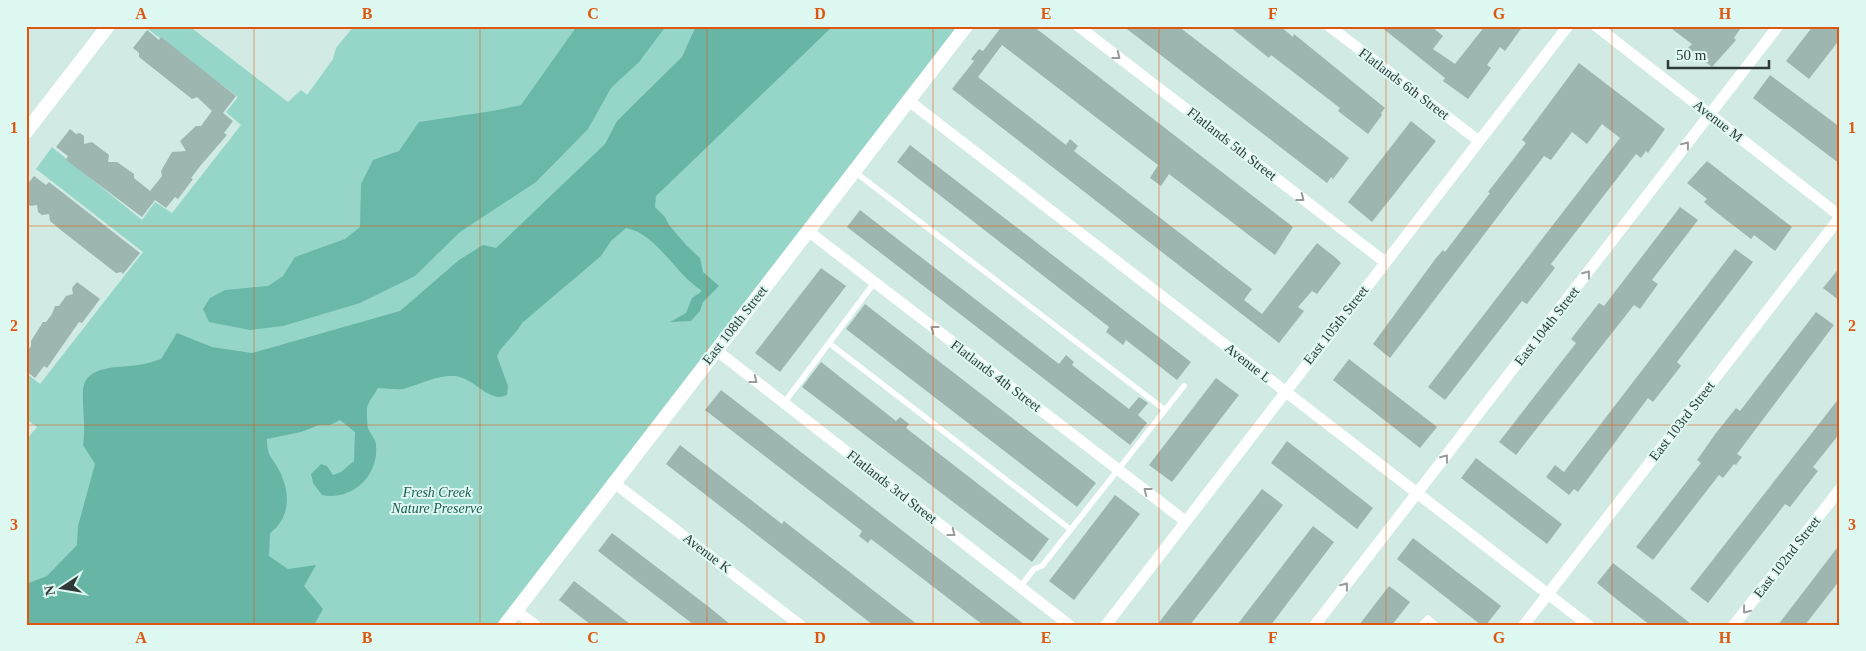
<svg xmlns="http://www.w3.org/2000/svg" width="1866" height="651" font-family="Georgia,serif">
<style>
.green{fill:#96d6c9}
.forest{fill:#6ab8a8}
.water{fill:#67b5a5}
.building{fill:#9db6b0}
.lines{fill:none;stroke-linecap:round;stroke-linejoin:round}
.service{stroke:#fff;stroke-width:5.5}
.minor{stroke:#fff;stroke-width:11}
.tertiary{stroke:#fff;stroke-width:14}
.oneway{stroke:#979c9b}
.grid{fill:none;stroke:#df570e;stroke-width:1;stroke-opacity:0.55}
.labels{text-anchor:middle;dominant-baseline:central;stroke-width:4;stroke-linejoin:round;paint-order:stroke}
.street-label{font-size:14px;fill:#2f3937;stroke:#def8f2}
.park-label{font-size:14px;font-style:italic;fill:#1a5a50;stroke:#def8f2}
.neatline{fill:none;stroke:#df570e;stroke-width:2}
.grid-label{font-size:16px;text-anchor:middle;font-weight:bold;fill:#df570e}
</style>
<rect width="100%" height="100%" fill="#d1ebe4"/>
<g class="green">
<polygon points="144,26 189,26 288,102 301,90 307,95 333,59 336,48 354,26 707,26 688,66 498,257 402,320 101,479 83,547 26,621 26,440 37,427 26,419 26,373 40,384 143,252 36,169 52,147 142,220 155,202 172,213 241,125 226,112 238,97"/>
<polygon points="814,26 963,26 504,625 286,625 264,557 258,441 376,383 482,341"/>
</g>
<path class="forest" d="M577,26h89l-27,36 -28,26 -23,41 -52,53 -76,50 -45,44 -55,27 -77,23 -33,4 -41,-8 -6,-13 7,-11 15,-8 43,-4 15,-10 12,-19 50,-18 15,-12 1,-43 12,-24 26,-9 20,-29c35,-6 68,-9 102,-17z"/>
<path class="water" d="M696,26h137l-177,170 -1,11 10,10 4,8 18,21 13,12 3,14 16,14 -16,16 -3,9 -9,10 -21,1 16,-9 6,-15 10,-7c-26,-16 -46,-58 -76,-63l-15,13 -10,15 -79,67c-7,13 -19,20 -25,33l11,30 -1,9c-18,9 -32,-17 -52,-19 -18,-1 -32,7 -49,12 -8,3 -19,0 -28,0 -3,6 -10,14 -11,20 0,6 0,15 1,20 2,6 8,11 8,17 3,31 -24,56 -54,50l-9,-12 -2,-9 10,-10 6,2 6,9 8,-3 13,-11 1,-29 -15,-12 -10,5h-11l-18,7 -34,7c0,20 7,19 14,35 10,22 8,45 -11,59l-1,23 19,13 28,-4 -12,21 19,23 -9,16h-288v-41l21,-8 30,-31 1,-19 17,-62 -12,-19c3,-19 -1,-36 0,-55 2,-26 38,-22 55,-25 8,-1 16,-4 23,-6l16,-26 35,14 40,6 148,-42 59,-51 24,-15 13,3 109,-104 12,-23 65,-64z"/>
<g class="building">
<polygon points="1002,26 1033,26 1293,227 1275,255 1169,174 1161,186 1150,178 1158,165 1002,45 978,77 1066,145 1070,139 1078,146 1074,151 1252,289 1244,300 1262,314 1317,243 1336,258 1341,263 1317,294 1312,291 1298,307 1304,311 1279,343 952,89 974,61 971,59 979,49 983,51"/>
<polygon points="1123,26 1178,26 1349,158 1333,179 1331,177 1327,183"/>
<polygon points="1229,26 1280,26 1293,37 1294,34 1385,108 1381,113 1382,115 1368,134 1338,111 1340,108 1288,68 1271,55 1269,58"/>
<polygon points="1380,26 1431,26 1443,36 1433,49 1455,64 1485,26 1523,26 1505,51 1500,47 1487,65 1491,68 1468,99 1443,81 1445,78"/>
<polygon points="1668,26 1742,26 1734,38 1736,40 1712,67 1688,48 1692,44"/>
<polygon points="1813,26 1840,26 1840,39 1809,79 1786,61"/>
<polygon points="147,30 159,40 161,37 236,96 223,113 233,121 224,133 227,135 201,165 191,178 193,179 178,199 175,197 166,208 155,200 142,217 66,160 68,156 56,147 70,129 76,134 80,133 84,136 84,144 92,142 109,155 108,162 117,162 134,174 134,178 150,191 162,176 161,171 172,152 186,151 180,141 196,126 201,126 212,111 197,97 192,99 139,57 139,53 133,48"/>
<polygon points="1579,63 1665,129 1648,153 1646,151 1641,158 1636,154 1551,264 1555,268 1527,304 1522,301 1445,400 1428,387 1620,138 1602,124 1587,144 1572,132 1551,160 1544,156 1390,358 1373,344 1436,258 1443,250 1445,252 1490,193 1488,192 1526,143 1522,140"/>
<polygon points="1770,75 1840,127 1840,164 1753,98"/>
<polygon points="1411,121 1436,141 1372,222 1348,202"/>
<polygon points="910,145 1191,362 1177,380 1126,340 1123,345 1106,332 1109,327 897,162"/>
<polygon points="1707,161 1792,227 1775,251 1754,235 1751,239 1716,212 1704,202 1707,199 1687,183"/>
<polygon points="34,176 46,185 49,182 140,253 123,274 121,272 116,273 62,231 50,221 49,214 42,215 38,212 37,205 30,206 26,202 26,186"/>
<polygon points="1680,207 1698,220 1652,280 1658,284 1640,309 1634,305 1516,455 1499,442 1576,343 1571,339 1599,303 1604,306"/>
<polygon points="860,210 1059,364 1066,355 1074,362 1072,365 1129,409 1139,397 1148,403 1138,415 1147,423 1130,445 847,227"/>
<polygon points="1735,249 1753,262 1677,362 1681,366 1653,402 1648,398 1578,492 1574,489 1569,495 1546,477 1555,465 1564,472"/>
<polygon points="1840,267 1840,301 1823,288"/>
<polygon points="821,268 846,286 780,372 755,353"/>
<polygon points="77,282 100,299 82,323 79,322 47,368 44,366 35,378 26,371 26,353 31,346 31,341 43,322 46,322 52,314 55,306 59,306 66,296 73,294 72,288"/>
<polygon points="865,304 1096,483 1077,507 846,329"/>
<polygon points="1816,312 1834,325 1737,454 1742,457 1736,465 1734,464 1723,478 1719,475 1653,560 1636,547 1701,463 1697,460 1716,433 1736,408 1740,411"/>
<polygon points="1349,359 1437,427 1420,448 1333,380"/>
<polygon points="821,362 896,421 900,417 909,424 906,428 1049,539 1032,562 802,387"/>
<polygon points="1216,378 1239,395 1172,482 1149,465"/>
<polygon points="721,390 908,535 1025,625 983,625 871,539 868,543 859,536 862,531 705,410"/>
<polygon points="1840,397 1840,433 1813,467 1818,471 1790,507 1785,504 1708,603 1690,589"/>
<polygon points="1287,441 1373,508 1357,529 1271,463"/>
<polygon points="680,445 782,524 784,521 794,529 918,625 873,625 666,464"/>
<polygon points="1476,458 1562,524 1547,544 1461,478"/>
<polygon points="1262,489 1283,505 1277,513 1190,625 1157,625"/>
<polygon points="1115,495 1140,514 1074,600 1049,581"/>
<polygon points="1313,526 1334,542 1286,605 1271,625 1237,625"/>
<polygon points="612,533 709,607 731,625 694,625 607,558 598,551"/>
<polygon points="1413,538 1501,606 1486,625 1481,625 1397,559"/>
<polygon points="1840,544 1840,580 1805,625 1778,625"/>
<polygon points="1613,563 1666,604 1692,625 1650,625 1615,598 1597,583"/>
<polygon points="574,581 617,614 631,625 591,625 559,600"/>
<polygon points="1389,586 1410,602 1392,625 1359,625"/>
</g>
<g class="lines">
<g class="service">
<polyline points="855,172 1165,410"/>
<polyline points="829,343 1070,529"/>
<polyline points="784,403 874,283"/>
<polyline points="1020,587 1034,569 1042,566 1184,386"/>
<polyline points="1421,625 1428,618 1436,625"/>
</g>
<g class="minor">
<polyline points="1078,26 1385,262"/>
<polyline points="1329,26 1479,141"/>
<polyline points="1596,26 1840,216"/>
<polyline points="909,101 1588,625"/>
<polyline points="808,231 1185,521"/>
<polyline points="716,350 1069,625"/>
<polyline points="613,482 800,625"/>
<polyline points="516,611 535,625"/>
<polyline points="1106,625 1568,26"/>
<polyline points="1315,625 1778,26"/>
<polyline points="1524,625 1840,217"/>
<polyline points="1734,625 1840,489"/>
</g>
<g class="tertiary">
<polyline points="26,132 108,26"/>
<polyline points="505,625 966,26"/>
</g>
</g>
<defs><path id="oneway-chevron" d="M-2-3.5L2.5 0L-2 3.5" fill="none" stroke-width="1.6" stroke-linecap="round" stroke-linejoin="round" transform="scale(1.25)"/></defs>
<g class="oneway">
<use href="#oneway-chevron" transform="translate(1117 56) rotate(38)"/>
<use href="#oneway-chevron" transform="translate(1686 145) rotate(-52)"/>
<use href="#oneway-chevron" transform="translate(1301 198) rotate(38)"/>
<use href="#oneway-chevron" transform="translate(1587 274) rotate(-52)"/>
<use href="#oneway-chevron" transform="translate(934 329) rotate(-143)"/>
<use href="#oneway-chevron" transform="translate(754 380) rotate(38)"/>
<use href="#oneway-chevron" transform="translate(1445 458) rotate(-52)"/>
<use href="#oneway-chevron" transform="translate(1147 491) rotate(-142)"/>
<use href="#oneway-chevron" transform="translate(952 533) rotate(38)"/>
<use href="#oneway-chevron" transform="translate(1345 586) rotate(-52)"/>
<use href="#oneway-chevron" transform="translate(1746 610) rotate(128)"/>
</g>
<path class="grid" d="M254,26v599M480,26v599M707,26v599M933,26v599M1159,26v599M1386,26v599M1612,26v599M26,226h1814M26,425h1814"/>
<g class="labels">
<g class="street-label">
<text transform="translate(1404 84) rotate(37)">Flatlands 6th Street</text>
<text transform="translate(1718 121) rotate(38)">Avenue M</text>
<text transform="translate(1232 144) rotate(38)">Flatlands 5th Street</text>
<text transform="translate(735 325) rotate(-52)">East 108th Street</text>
<text transform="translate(1336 325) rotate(-52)">East 105th Street</text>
<text transform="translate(1547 326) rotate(-52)">East 104th Street</text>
<text transform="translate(1248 363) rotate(38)">Avenue L</text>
<text transform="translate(996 376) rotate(37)">Flatlands 4th Street</text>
<text transform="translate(1682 421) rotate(-52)">East 103rd Street</text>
<text transform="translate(892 487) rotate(38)">Flatlands 3rd Street</text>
<text transform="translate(707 553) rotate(37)">Avenue K</text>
<text transform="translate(1787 557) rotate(-52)">East 102nd Street</text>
</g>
<g class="park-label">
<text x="437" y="492">Fresh Creek<tspan x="437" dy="16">Nature Preserve</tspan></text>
</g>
</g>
<rect width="1866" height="651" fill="none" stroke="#def8f2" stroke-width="55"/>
<g transform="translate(62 588) rotate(258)" stroke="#def8f2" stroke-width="4" paint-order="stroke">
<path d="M0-4L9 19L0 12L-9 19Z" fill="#2f3937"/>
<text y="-8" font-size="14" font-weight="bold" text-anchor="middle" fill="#2f3937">N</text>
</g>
<path d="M1668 60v8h101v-8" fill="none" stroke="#2f3937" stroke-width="2.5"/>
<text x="1676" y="60" font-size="15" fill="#2f3937" stroke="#def8f2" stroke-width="4" paint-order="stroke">50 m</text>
<rect x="28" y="28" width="1810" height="596" class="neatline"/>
<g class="grid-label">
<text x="141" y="19">A</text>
<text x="367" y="19">B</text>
<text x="593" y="19">C</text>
<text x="820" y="19">D</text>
<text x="1046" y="19">E</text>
<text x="1273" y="19">F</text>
<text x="1499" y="19">G</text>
<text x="1725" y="19">H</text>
<text x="14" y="133">1</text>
<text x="1852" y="133">1</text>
<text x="14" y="331">2</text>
<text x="1852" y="331">2</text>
<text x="14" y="530">3</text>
<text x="1852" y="530">3</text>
<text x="141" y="643">A</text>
<text x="367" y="643">B</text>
<text x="593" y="643">C</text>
<text x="820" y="643">D</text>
<text x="1046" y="643">E</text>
<text x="1273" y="643">F</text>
<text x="1499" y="643">G</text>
<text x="1725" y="643">H</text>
</g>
</svg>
